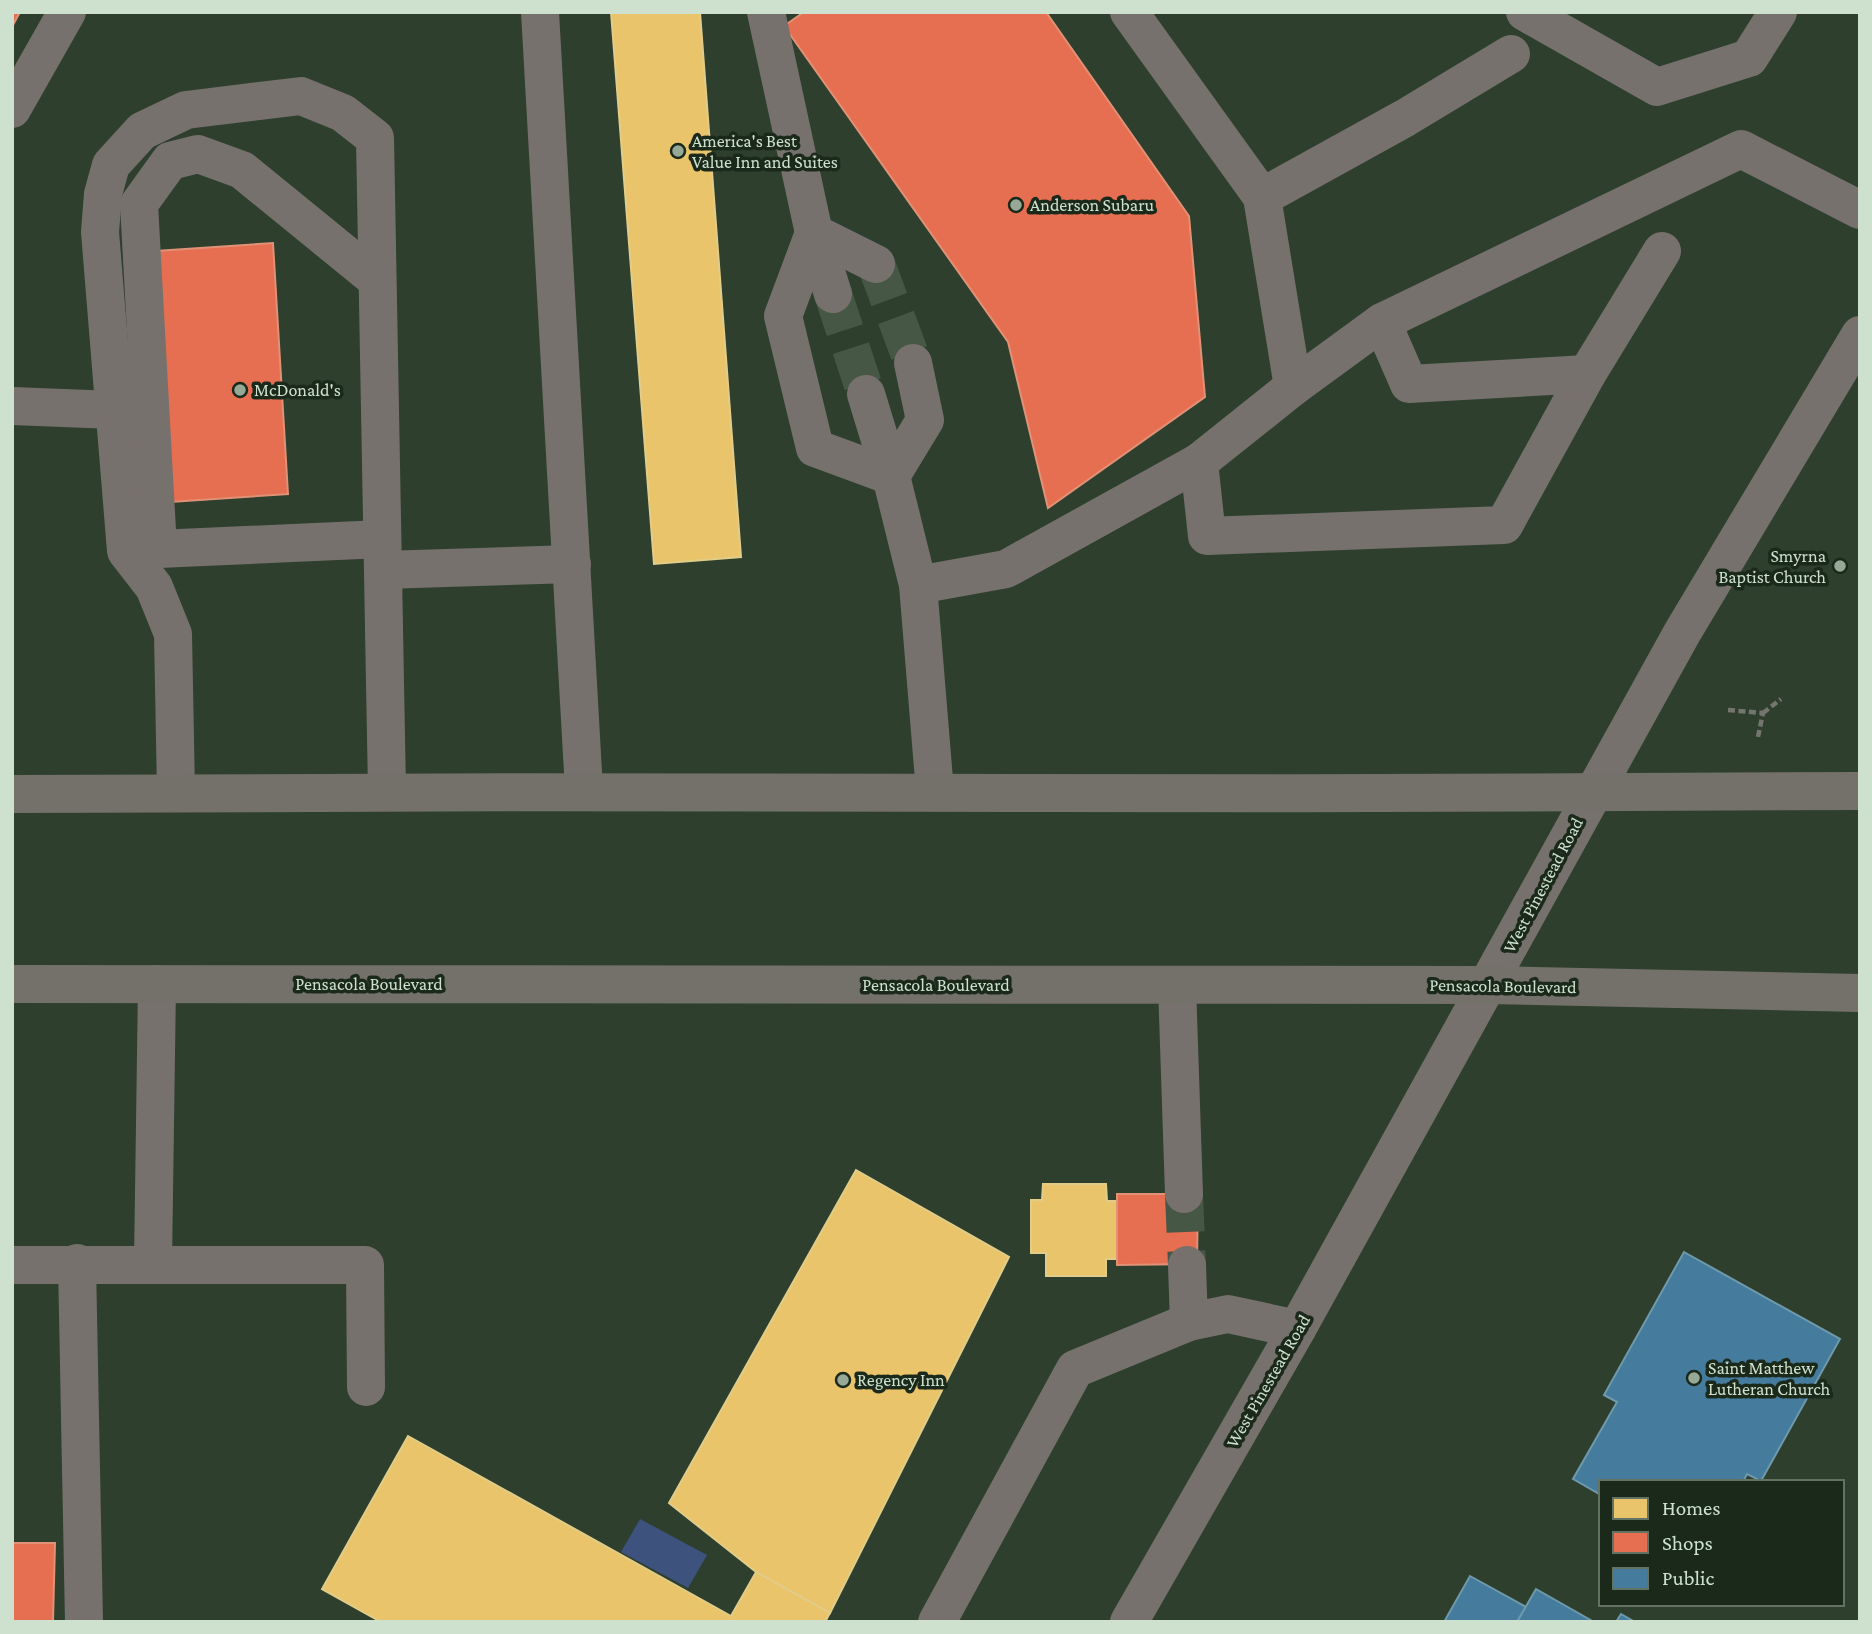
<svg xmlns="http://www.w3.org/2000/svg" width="1872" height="1634" font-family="'Crimson Pro',serif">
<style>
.water{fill:#3d527c}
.homes{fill:#e9c46a;stroke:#e1cd88;stroke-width:2}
.shops{fill:#e76f51;stroke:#e09176;stroke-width:2}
.public{fill:#457b9d;stroke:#6e9aac;stroke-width:2}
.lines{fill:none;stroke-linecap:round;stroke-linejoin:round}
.minor-tunnel{stroke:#465746;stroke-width:38;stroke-dasharray:38 19;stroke-linecap:butt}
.path{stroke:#75756f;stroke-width:4.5;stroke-dasharray:7 3.5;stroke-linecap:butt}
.minor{stroke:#77716e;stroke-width:38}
.major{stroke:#74716a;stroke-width:38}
.poi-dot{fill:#96a896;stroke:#1b291b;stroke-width:2.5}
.labels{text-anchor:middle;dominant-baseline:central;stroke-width:7;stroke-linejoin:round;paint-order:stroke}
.poi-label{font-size:18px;fill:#cee1ce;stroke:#1b291b;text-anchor:start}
.street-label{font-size:18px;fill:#cee1ce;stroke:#1b291b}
</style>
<rect width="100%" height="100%" fill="#2e3f2e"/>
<polygon class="water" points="640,1519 707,1555 688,1588 621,1552"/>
<g class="homes">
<polygon points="611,12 700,12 741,557 654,564"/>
<polygon points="856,1170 1009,1257 830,1613 756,1572 669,1503"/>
<polygon points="1043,1184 1106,1184 1107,1201 1117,1201 1117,1259 1106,1259 1106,1276 1046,1276 1046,1253 1031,1253 1031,1200 1042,1200"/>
<polygon points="408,1436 731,1616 756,1572 830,1613 825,1622 381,1622 322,1589"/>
</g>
<g class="shops">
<polygon points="12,12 20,12 12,27"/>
<polygon points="804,12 1046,12 1189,216 1205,397 1048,508 1008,342 784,26"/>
<polygon points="273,243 288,494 171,502 156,251"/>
<polygon points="1117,1194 1198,1194 1197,1264 1117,1265"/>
<polygon points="12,1543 55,1543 53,1622 12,1622"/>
</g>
<g class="public">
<polygon points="1684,1252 1840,1339 1761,1481 1747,1474 1743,1482 1601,1482 1601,1495 1573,1479 1617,1402 1604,1395"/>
<polygon points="1470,1576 1526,1607 1517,1622 1444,1622"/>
<polygon points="1536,1589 1594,1622 1517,1622"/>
<polygon points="1621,1614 1635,1622 1616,1622"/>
</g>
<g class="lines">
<g class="minor-tunnel">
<polyline points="876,264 913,363"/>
<polyline points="833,294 866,394"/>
<polyline points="1184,1194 1187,1265"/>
</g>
<g class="path">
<polyline points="1728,710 1763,713 1758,737"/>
<polyline points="1763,713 1781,699"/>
</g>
<g class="minor">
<polyline points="540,12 584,790"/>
<polyline points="766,12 814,233 833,294"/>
<polyline points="1129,12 1262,197 1293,387"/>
<polyline points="1525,12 1657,87 1749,58 1778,12"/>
<polyline points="12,109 67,12"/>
<polyline points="1262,197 1405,118 1511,54"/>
<polyline points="814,233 783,316 815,448 891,476"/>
<polyline points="814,233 876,264"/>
<polyline points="1382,322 1741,149 1860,210"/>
<polyline points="866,394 891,476 918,585 935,792"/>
<polyline points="12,406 114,410"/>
<polyline points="1199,462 1207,536 1504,525 1587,374 1662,251"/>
<polyline points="891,476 925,420 913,363"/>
<polyline points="158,549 139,204 170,161 198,154 242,170 377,280"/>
<polyline points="135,550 382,539"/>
<polyline points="383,570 572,564"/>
<polyline points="918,585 1006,569 1199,462 1293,387 1382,322 1409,384 1587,374"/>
<polyline points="176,792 173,634 154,587 126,551 100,232 103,194 111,165 142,131 186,110 301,96 343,113 375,138 387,791"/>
<polyline points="1177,985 1184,1194"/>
<polyline points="77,1263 84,1622"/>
<polyline points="153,1263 157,984"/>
<polyline points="12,1265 365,1265 366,1387"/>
<polyline points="1187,1265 1189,1322"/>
<polyline points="937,1622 1075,1369 1189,1322 1228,1314 1297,1329"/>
<polyline points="1129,1622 1297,1329 1682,633 1860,335"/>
</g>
<g class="major">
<path d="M12,794c616,-5 1232,3 1848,-3"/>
<polyline points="12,984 1489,985 1860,993"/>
</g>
</g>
<g class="poi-dot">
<circle cx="678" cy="151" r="7"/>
<circle cx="1016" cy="205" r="7"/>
<circle cx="240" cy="390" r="7"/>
<circle cx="1840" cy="566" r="7"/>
<circle cx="1694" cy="1378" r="7"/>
<circle cx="843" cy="1380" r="7"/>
</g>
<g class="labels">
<g class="poi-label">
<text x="692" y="141">America's Best<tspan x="692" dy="21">Value Inn and Suites</tspan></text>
<text x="1030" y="205">Anderson Subaru</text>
<text x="254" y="390">McDonald's</text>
<text x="1826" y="556" text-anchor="end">Smyrna<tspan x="1826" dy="21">Baptist Church</tspan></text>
<text x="1708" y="1368">Saint Matthew<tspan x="1708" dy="21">Lutheran Church</tspan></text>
<text x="857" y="1380">Regency Inn</text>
</g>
<g class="street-label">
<text transform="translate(1543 885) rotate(-62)">West Pinestead Road</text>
<text x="369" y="984">Pensacola Boulevard</text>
<text x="936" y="985">Pensacola Boulevard</text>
<text transform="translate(1503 986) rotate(1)">Pensacola Boulevard</text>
<text transform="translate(1268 1381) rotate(-60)">West Pinestead Road</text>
</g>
</g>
<rect width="1872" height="1634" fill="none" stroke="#cee1ce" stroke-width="28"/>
<rect x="1599" y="1480" width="245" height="126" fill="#1b291b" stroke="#637363" stroke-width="2"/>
<rect x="1613" y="1498" width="35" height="21" fill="#e9c46a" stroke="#637363" stroke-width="2"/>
<text x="1662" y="1515" font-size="21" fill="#cee1ce">Homes</text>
<rect x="1613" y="1532" width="35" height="21" fill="#e76f51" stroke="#637363" stroke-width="2"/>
<text x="1662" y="1550" font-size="21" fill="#cee1ce">Shops</text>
<rect x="1613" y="1568" width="35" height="21" fill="#457b9d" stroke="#637363" stroke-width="2"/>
<text x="1662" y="1585" font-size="21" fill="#cee1ce">Public</text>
</svg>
